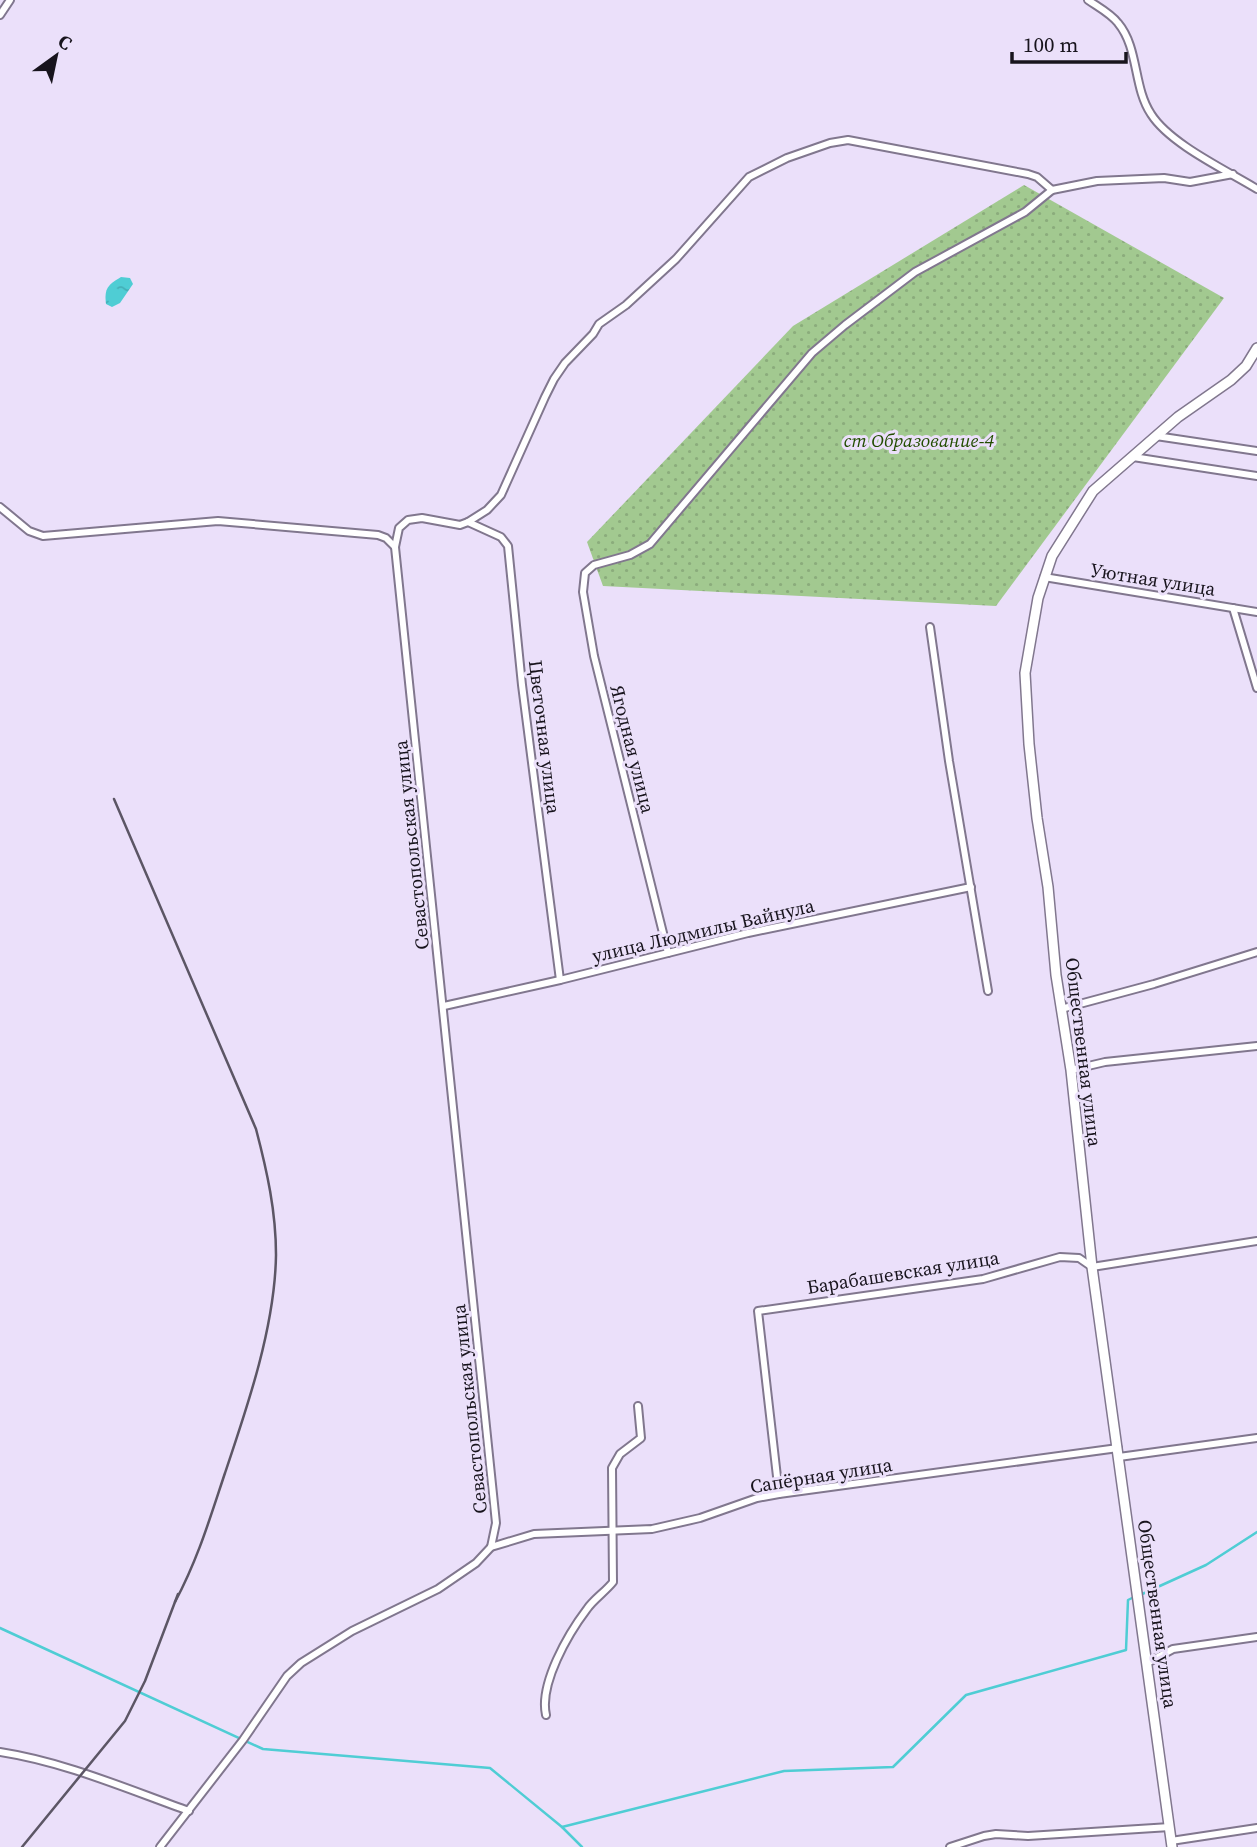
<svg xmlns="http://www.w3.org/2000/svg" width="1257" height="1847" font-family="'Source Serif 4',serif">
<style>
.park{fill:url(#park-dots)}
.water{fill:url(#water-ripples)}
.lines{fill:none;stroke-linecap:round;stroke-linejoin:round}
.stream{stroke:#4fcdd4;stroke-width:2.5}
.street-casing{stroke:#81778e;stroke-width:10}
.secondary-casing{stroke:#81778e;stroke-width:12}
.street{stroke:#fff;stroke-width:6}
.secondary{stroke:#fff;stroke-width:9}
.rail{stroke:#5c5665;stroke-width:2.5}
.labels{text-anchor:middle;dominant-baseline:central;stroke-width:6;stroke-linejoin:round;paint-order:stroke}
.park-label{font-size:19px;font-style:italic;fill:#224d00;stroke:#ebe0fa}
.street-label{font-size:19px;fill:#18141d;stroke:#ebe0fa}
</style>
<defs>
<pattern id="park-dots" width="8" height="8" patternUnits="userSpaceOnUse" patternTransform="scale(1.75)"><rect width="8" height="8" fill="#a2c990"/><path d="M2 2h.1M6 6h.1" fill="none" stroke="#8bac7c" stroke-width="1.8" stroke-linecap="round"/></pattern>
<pattern id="water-ripples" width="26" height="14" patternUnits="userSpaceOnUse" patternTransform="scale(1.75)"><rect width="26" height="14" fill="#4fcdd4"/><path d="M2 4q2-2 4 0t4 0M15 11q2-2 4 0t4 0" fill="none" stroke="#44afb6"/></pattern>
</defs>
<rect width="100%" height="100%" fill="#ebe0fa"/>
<polygon class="park" points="1024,185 1224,298 996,606 603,586 587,542 793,326"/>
<path class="water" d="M121,277l9,1 3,6 -13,19 -8,4 -6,-3c-2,-16 2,-19 15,-27z"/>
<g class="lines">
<g class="stream">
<polyline points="1140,1595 1206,1565 1257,1532"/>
<polyline points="0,1628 263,1749 490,1768 562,1827 784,1771 893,1767 966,1695 1126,1650 1128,1600 1134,1597"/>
<polyline points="562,1827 582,1847"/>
</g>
<g class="street-casing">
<g id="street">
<path d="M1088,0c10,7 22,13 30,23 21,25 15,64 33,91 19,30 75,56 106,75"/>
<polyline points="0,15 10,0"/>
<polyline points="1156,436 1257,451"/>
<polyline points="1133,457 1257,476"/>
<polyline points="0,507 29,531 43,536 218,521 378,535 386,538 395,547 496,1523 491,1547"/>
<polyline points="468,522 501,537 508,546 522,685 560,980"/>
<polyline points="395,547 399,528 408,520 422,518 460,525 468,522 487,510 501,495 545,397 554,379 565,363 593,334 599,324 626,305 676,259 749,177 787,158 830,143 848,140 1028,174 1037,177 1052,190"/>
<polyline points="1044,577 1257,612"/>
<polyline points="1233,608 1257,688"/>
<polyline points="930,627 949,761 988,991"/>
<polyline points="668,953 594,656 583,592 585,573 594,565 630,555 650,544 812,353 845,325 915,272 1025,212 1052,190 1097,181 1164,178 1190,182 1233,174"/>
<polyline points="444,1006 560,980 748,933 971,887"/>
<polyline points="1061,1009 1154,984 1257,952"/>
<polyline points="1071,1070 1105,1062 1257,1046"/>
<polyline points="1119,1457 1257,1438"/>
<polyline points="779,1494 758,1311 983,1279 1060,1257 1079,1258 1092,1267 1257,1241"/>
<polyline points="1147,1663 1173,1649 1257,1637"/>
<path d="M546,1715c-7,-31 22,-81 41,-106 7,-10 18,-17 26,-27l-1,-114 8,-14 21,-16 -3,-32"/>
<path d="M0,1752c65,10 127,37 189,59"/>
<polyline points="1171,1841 1257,1828"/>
<polyline points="160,1847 243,1740 287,1676 301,1663 352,1631 438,1589 476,1563 491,1547 534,1534 652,1529 700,1518 757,1498 779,1494 1118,1448"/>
<polyline points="950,1847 984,1836 996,1834 1028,1836 1170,1827"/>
</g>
</g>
<g class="secondary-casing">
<polyline id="secondary" points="1172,1847 1092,1267 1071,1070 1056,975 1048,887 1037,818 1029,744 1025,673 1038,598 1052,556 1093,491 1178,417 1231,380 1246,366 1257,348"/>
</g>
<use href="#street" class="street"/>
<use href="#secondary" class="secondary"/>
<g class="rail">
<path d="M114,799l142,330c11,42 20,82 20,126 -1,71 -28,150 -51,218 -15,45 -27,86 -50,129"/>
<polyline points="22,1847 125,1721 145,1681 178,1594"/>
</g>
</g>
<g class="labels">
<g class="park-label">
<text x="919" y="440">ст Образование-4</text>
</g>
<g class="street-label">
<text transform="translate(1153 579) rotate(9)">Уютная улица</text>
<text transform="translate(545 737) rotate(83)">Цветочная улица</text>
<text transform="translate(633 749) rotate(76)">Ягодная улица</text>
<text transform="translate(411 845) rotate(-96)">Севастопольская улица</text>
<text transform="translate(703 930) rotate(-13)">улица Людмилы Вайнула</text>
<text transform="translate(1084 1052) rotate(83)">Общественная улица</text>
<text transform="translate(903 1272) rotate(-9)">Барабашевская улица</text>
<text transform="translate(469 1409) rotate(-96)">Севастопольская улица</text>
<text transform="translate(821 1475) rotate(-9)">Сапёрная улица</text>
<text transform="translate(1158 1614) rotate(82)">Общественная улица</text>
</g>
</g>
<g transform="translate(56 56) rotate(33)" stroke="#ebe0fa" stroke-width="5" paint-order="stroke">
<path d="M0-5L12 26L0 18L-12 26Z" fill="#18141d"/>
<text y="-10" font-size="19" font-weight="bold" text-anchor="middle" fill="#18141d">С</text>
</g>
<path d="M1012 52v10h114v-10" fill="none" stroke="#18141d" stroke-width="3.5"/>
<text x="1023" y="52" font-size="21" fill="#18141d" stroke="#ebe0fa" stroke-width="5" paint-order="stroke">100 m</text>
</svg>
